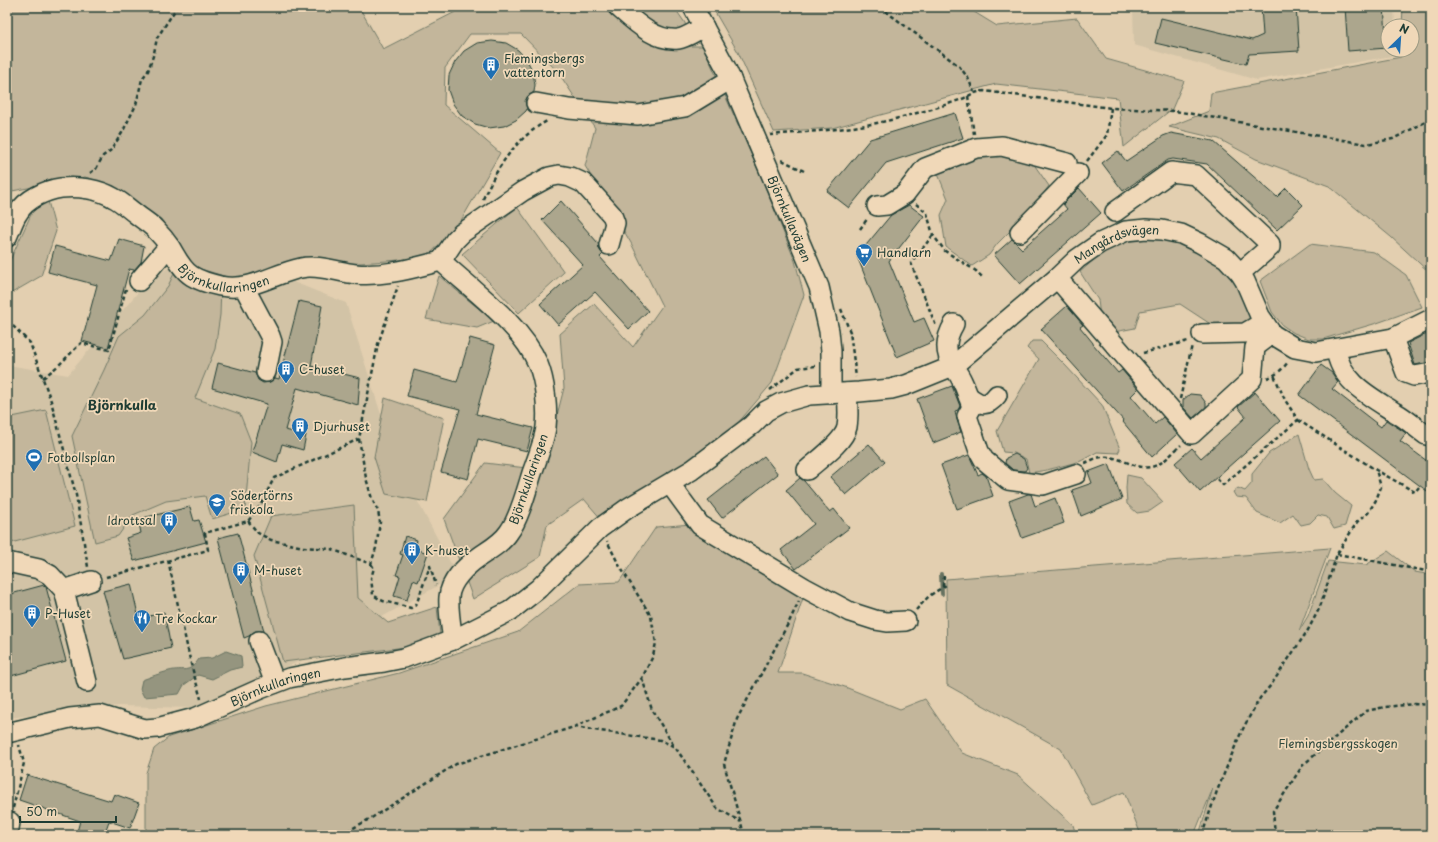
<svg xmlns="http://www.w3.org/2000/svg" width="1438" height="842" font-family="'Playpen Sans',sans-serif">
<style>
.built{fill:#d2c3a6}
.green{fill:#c3b69b;stroke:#717a68}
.water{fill:#95957f;stroke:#667261}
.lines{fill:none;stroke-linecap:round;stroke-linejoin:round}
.stream{stroke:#667261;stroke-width:4}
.building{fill:#aca68d;stroke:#1f3d34}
.minor-casing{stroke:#1f3d34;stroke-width:22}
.path{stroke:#1f3d34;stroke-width:2.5;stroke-dasharray:4 3;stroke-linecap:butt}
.minor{stroke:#f0d8b8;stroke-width:19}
.labels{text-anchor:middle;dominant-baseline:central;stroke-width:3.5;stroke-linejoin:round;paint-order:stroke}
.poi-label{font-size:12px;fill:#1f3d34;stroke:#f0d8b8;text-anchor:start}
.street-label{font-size:12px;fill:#1f3d34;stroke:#f0d8b8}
.park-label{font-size:12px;fill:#2f493e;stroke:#f0d8b8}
.neighbourhood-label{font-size:13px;font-weight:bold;fill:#1f3d34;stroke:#f0d8b8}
</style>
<rect width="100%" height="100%" fill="#e3cfb0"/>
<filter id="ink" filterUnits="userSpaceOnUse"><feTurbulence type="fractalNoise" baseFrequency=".025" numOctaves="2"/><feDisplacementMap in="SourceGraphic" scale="8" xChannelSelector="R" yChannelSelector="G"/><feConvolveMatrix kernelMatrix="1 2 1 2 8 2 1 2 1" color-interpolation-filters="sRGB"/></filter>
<g filter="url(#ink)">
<g class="built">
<polygon points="1133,7 1394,7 1395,26 1388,26 1388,50 1397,50 1397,55 1257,80 1134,45"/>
<polygon points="201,245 346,303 395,459 457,575 314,655 192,708 119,706 7,718 7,365 68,375 145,284"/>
</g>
<g class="green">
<polygon points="7,7 359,7 383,49 465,7 608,7 628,27 658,46 703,46 760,174 795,261 804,295 772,383 738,423 697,462 602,520 584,499 547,525 540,557 473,599 444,519 485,463 543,470 564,388 560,334 594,304 633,347 662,306 631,243 585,166 595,128 558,72 521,34 470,34 445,68 444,105 500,153 459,224 426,258 347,264 303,257 237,280 194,267 161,219 114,186 85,177 7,192"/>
<polygon points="626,7 674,7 685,23 686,28 670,34"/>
<polygon points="712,7 966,7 997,26 1077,18 1106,59 1184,81 1172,109 1124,147 1118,98 996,84 832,128 774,132 738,52"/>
<polygon points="1403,7 1431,7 1431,274 1391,237 1329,186 1256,159 1219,139 1169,127 1209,111 1211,93 1401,57 1402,50 1412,50 1412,26 1402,26"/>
<polygon points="1001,151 1033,163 1049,186 1032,209 997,244 989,255 972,266 946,247 941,215 948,199 936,169"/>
<polygon points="48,201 56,231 41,276 10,294 7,293 7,267 34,208"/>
<polygon points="517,207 564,272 519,313 462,254"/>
<polygon points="1133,237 1168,238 1190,247 1226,268 1244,293 1254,322 1215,327 1180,304 1140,311 1135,328 1114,332 1100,317 1098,300 1080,272 1104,251"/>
<polygon points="1310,244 1374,252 1406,275 1422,307 1377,323 1323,339 1309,339 1294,333 1282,325 1272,312 1260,281"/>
<polygon points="180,261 221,286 220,315 215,349 195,398 240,414 251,442 245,509 212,519 205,496 166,501 133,515 118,536 95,542 72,436 104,370 119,336 145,315 168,286"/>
<polygon points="439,276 494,321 477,328 426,319"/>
<polygon points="1032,341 1041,341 1065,365 1102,405 1120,449 1118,453 1097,452 1081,461 1047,470 1029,473 1026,459 1014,453 1003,452 997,431 1039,359 1027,348"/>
<polygon points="385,398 444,418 427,502 386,494 374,457"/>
<polygon points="46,410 75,526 7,544 7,418"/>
<polygon points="1299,434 1309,469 1314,480 1323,479 1335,493 1351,506 1345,526 1334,529 1327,517 1318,515 1310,523 1301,525 1293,514 1280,523 1257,513 1246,498 1236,497 1233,492 1238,488 1245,491 1252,483 1252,474 1269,453"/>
<polygon points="1127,475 1141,478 1163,502 1150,511 1137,513 1127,504 1126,488"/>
<polygon points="354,505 358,598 388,623 437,607 440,634 406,647 283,662 254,556 271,516"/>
<polygon points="691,524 803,598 778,673 802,673 845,687 900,709 925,699 962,753 1018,775 1073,825 1076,835 146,835 146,773 154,749 169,737 266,706 399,673 518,632 579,584 619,582 656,527"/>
<polygon points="1330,548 1299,631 1308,616 1328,561 1366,565 1388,551 1415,572 1431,575 1431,835 1199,835 1213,788 1194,835 1141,835 1124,792 1092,805 1061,749 947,685 946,579"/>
</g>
<path class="water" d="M226,651l15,5 1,11 -12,3 -18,9 -14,-4 -14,10 -5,9 -35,3 -4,-8 2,-9c9,-3 18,-7 27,-9 15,-4 19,4 30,-12l13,-1z"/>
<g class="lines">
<polyline class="stream" points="941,574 942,594"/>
</g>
<g class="building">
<polygon points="1261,7 1296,7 1299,51 1249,54 1246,64 1155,43 1161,18 1252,40 1263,35"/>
<polygon points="1345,7 1384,7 1387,48 1348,51"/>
<polygon points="492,41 506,43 518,50 527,60 533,72 535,85 534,92 528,96 525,101 527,109 526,111 516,120 504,126 489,128 475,124 462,116 453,104 448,90 449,75 455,62 464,51 477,43"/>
<polygon points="955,113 963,138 886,163 849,208 827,191 870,139"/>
<polygon points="1171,133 1213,141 1277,197 1286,188 1303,205 1277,230 1207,164 1173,159 1168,160 1123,191 1102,163 1118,151 1126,161 1163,136"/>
<polygon points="1079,188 1101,213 1020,284 994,255 1012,239 1022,249 1067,209 1063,204"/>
<polygon points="561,201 598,243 599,248 603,254 600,257 648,311 629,329 595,292 558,325 540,304 583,265 542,220"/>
<polygon points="909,205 924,216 889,261 914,322 924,318 934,341 897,357 857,256 891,215"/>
<polygon points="119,239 144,246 141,262 134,270 129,269 108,348 82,341 97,285 48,272 55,246 111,261"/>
<polygon points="299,301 322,306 311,366 360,378 358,405 297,388 285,430 306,435 303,450 282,444 277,462 252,452 267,404 212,388 218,363 255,373 258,380 263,383 270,382 275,378 279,379"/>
<polygon points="1067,306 1083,325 1080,327 1093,343 1093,344 1118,373 1122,370 1138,389 1131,396 1155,424 1163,417 1177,434 1152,457 1123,422 1124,421 1041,329"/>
<polygon points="1431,333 1431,362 1415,365 1408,343 1422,336"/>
<polygon points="470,338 495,345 476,414 533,428 527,451 478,439 468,479 441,472 460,409 407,396 414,370 457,382"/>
<polygon points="1321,365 1332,373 1338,382 1332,389 1381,427 1386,420 1406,433 1400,441 1431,464 1431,494 1299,395"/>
<polygon points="952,386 960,406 958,410 955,411 957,420 961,432 933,443 917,399"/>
<polygon points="1255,392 1280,421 1200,492 1175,463 1192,448 1201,458 1230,432 1246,417 1238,407"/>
<polygon points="1190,394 1200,395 1206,403 1206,407 1193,418 1183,407 1183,400"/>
<polygon points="869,444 885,462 846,495 830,477"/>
<polygon points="1015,454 1024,459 1027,468 1025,471 1013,470 1005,463 1006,458"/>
<polygon points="969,455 978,475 982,473 986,476 993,496 957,509 941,465"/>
<polygon points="764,456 778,474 722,518 708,500"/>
<polygon points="1109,464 1122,499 1081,516 1072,490 1092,483 1088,472"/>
<polygon points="800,478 804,481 830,512 834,509 849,528 796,569 781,550 814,524 786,490"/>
<polygon points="1028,494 1031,494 1035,506 1055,498 1064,523 1022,538 1009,501"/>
<polygon points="190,507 194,521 199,520 206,542 134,561 126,538 141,533 138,519"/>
<polygon points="238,533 264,631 255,631 249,636 244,638 218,538"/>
<polygon points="405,536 417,540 415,549 428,553 418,582 413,580 407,600 394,596 400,576 396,575 403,555 400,554"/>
<polygon points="131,584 139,619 164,612 171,648 123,659 103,591"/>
<polygon points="44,585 46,587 66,661 7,677 7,595"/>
<polygon points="27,775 111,801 114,794 139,803 130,828 109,821 104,835 76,835 80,821 19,800"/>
</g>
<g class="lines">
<g class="minor-casing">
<g id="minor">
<path d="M618,7c17,15 36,34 60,32 8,-1 18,-8 26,-12"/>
<path id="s1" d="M693,7l33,61 93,219 10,44 2,20v43"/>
<polyline points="536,103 569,109 638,115 685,107 731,79"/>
<polyline points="877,206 887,205 905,194 925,168 976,148 1002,146 1067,163"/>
<polyline points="1115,212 1171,172 1196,175 1270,244 1270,247 1240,273"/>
<polyline points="1020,232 1078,173"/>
<path id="s2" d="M7,237c4,-8 6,-17 11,-24 8,-14 28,-23 43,-25 17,-2 38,1 53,10 8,4 15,11 22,16 6,5 13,9 19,15 5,5 11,12 15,18 6,10 12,23 22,29 8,5 19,8 28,10 31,6 52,-12 81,-18 16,-4 37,4 54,6 29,3 58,-6 86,-13 31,29 80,63 97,103 7,17 10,44 8,63 -2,15 -9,32 -14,46 -5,16 -13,46 -23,59 -7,11 -20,18 -30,25 -13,9 -29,24 -30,40 -1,14 2,29 4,43"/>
<polyline points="441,261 455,240 462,233 523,191 549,177 559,175 570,177 583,183 612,215 615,223 609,245"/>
<polyline points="1057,278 1192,434 1252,379 1255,347 1272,334"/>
<polyline points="139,281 169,246"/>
<polyline points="244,287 270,336 272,342 266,372"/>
<path d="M954,324c-9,15 -10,29 0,44 3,4 6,8 8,13 4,8 7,17 10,26l-5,9 12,35 5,9 24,20 35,5 33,-11"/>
<polyline points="1202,334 1245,333 1264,322"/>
<polyline points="1393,338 1406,373 1414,376 1431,373"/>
<path d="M1336,349c4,33 35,48 60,64 11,6 20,15 30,22l5,1"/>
<path d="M968,396c12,9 19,12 29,-1"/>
<path d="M807,470c11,-10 37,-28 40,-43 2,-11 1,-22 0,-34"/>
<polyline points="670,484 700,525 805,588 850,612 875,620 887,622 906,621"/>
<polyline points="7,562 39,569 50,575 64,590 87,682"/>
<polyline points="64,590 91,581"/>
<polyline points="259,641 275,683"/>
<path id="s3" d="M7,733l63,-15 30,-3 45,14 12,-1 38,-10 65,-29 29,-11 56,-11 39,-5 20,-4 49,-18 57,-29 28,-22 62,-61 28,-20 64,-38 60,-45 14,-14 15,-8 28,-8 50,-3 32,-3 15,-4 47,-19 104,-88 20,-19 23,-16 26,-12 20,-2 16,1 19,4 19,9 26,15 14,15 5,8 15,35 12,18 23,14 21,4 77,-14 38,-19"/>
<polyline points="8,835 10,822"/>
</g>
</g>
<g class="path">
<polyline points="880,7 959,66 968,78 974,92"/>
<polyline points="968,96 974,134"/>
<path d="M770,135c46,-4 91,-6 136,-19 18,-5 38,-10 56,-17 9,-4 12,-7 22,-8l127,17 64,3 191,33 27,-5 38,-20"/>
<polyline points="782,160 804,171"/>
<polyline points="1087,161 1107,135 1111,108"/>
<path d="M1431,162c-3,6 -4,11 0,17"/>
<polyline points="90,173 96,169 103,156 111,150 122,133 136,105 142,79 148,71 154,53 157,38 177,7"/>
<path d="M483,199c14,-32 33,-61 64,-78"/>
<polyline points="916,204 927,213 933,235 945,251 976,271 983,278"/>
<polyline points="860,229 868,218"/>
<polyline points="933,235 911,263 936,326"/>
<polyline points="841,309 850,332 856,377"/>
<polyline points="7,322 11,324 30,343 51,401 76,495 88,567"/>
<polyline points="1143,353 1188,341"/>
<polyline points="43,378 59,365 81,343 109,350 126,289"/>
<path d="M1267,378c9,-3 15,-8 21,-16"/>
<polyline points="770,390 798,368 815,366"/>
<polyline points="1180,399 1192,345"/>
<polyline points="1298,420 1376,470 1415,492 1419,487"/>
<path d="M1085,463c5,-2 12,-6 18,-6 19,-2 36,17 54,8 9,-4 17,-14 24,-20"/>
<polyline points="1217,479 1223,485 1298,420 1285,400 1274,375"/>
<polyline points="248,521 258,533 271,540 303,547 331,549 371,564 376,548 380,522 378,511 372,499 366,478 359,439"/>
<polyline points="1337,554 1431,572"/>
<polyline points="168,560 191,664 201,699"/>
<polyline points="371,564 374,568 371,578 373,595 383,601 411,608 416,605 430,566 436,585"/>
<polyline points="106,577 208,550 205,533 248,521 260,506 274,478 359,439 378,344 398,286"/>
<polyline points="943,586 944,576"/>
<polyline points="916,610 929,596 946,585"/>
<polyline points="642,678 652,710 674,746"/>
<polyline points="574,727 660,740 675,747 717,808 741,822"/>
<polyline points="13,808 24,763 19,745"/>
<polyline points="341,835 373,817 456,764 574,727 621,706 642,678 653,656 656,643 651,616 619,565 607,541"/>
<polyline points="744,835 741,823 724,764 737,719 789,622 799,601"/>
<polyline points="1202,835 1217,791 1239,737 1248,719 1260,698 1271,685 1308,630 1320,607 1337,554 1357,522 1368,513 1376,500 1381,487 1376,470"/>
<polyline points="1275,835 1273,811 1303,765 1366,711 1385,707 1415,704 1431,705"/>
</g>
<use href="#minor" class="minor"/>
</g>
</g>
<defs>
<g id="building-pin" transform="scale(0.9)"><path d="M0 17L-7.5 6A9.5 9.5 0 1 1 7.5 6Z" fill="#1f6fb2" stroke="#f0d8b8"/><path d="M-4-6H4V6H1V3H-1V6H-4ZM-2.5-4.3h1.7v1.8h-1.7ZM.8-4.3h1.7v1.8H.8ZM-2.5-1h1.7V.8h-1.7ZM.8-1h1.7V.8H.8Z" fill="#fff"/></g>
<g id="supermarket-pin" transform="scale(0.9)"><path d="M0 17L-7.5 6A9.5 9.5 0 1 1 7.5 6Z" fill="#1f6fb2" stroke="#f0d8b8"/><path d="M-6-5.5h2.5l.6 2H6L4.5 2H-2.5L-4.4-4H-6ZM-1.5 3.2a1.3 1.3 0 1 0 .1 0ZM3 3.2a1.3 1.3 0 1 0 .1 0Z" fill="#fff"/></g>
<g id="stadium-pin" transform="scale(0.9)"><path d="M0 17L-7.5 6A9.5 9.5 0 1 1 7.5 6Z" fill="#1f6fb2" stroke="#f0d8b8"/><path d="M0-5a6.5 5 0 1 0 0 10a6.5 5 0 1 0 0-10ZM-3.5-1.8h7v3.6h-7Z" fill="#fff"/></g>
<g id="school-pin" transform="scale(0.9)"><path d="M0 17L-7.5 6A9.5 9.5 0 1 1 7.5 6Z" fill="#1f6fb2" stroke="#f0d8b8"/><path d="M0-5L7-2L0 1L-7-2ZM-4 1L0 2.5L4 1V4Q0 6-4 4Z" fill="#fff"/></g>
<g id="restaurant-pin" transform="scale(0.9)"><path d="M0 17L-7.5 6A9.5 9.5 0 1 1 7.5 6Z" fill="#1f6fb2" stroke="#f0d8b8"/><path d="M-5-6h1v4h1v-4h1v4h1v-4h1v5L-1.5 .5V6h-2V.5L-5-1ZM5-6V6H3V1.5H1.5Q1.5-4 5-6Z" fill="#fff"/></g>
</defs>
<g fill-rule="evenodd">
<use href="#building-pin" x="491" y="65"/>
<use href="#supermarket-pin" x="864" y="252"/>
<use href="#building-pin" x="286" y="369"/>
<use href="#building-pin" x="300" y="426"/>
<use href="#stadium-pin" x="34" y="457"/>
<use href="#school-pin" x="217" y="502"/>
<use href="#building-pin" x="169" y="520"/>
<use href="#building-pin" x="412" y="550"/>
<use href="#building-pin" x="241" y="570"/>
<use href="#building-pin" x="32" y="613"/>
<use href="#restaurant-pin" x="142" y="618"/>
</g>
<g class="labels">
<g class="poi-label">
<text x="504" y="58">Flemingsbergs<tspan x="504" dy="14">vattentorn</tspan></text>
<text x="877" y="252">Handlarn</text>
<text x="299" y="369">C-huset</text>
<text x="313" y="426">Djurhuset</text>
<text x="47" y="457">Fotbollsplan</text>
<text x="230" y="495">Södertörns<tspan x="230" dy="14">friskola</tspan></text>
<text x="156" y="520" text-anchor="end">Idrottsal</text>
<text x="425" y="550">K-huset</text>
<text x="254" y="570">M-huset</text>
<text x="45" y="613">P-Huset</text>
<text x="155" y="618">Tre Kockar</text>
</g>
<g class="street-label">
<text stroke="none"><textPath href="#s1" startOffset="233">Björnkullavägen</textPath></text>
<text stroke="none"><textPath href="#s3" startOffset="1257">Mangårdsvägen</textPath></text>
<text stroke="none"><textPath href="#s2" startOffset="276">Björnkullaringen</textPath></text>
<text transform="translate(528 479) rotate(-71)">Björnkullaringen</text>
<text stroke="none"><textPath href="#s3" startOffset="280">Björnkullaringen</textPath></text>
</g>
<g class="park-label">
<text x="1338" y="743">Flemingsbergsskogen</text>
</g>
<g class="neighbourhood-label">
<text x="122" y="404">Björnkulla</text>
</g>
</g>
<rect width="1438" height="842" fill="none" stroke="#f0d8b8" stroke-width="24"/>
<rect x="12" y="12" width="1414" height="818" fill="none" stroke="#1f3d34" stroke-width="1.5" filter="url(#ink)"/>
<g transform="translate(1400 38) rotate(25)"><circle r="19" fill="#f0d8b8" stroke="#9c9a83"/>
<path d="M0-3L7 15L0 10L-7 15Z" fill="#1f6fb2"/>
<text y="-6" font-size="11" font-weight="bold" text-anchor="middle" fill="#1f3d34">N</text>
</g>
<path d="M20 816v6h96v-6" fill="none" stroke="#1f3d34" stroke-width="2"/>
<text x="26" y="816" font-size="12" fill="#1f3d34" stroke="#f0d8b8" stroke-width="3" paint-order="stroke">50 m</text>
</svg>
